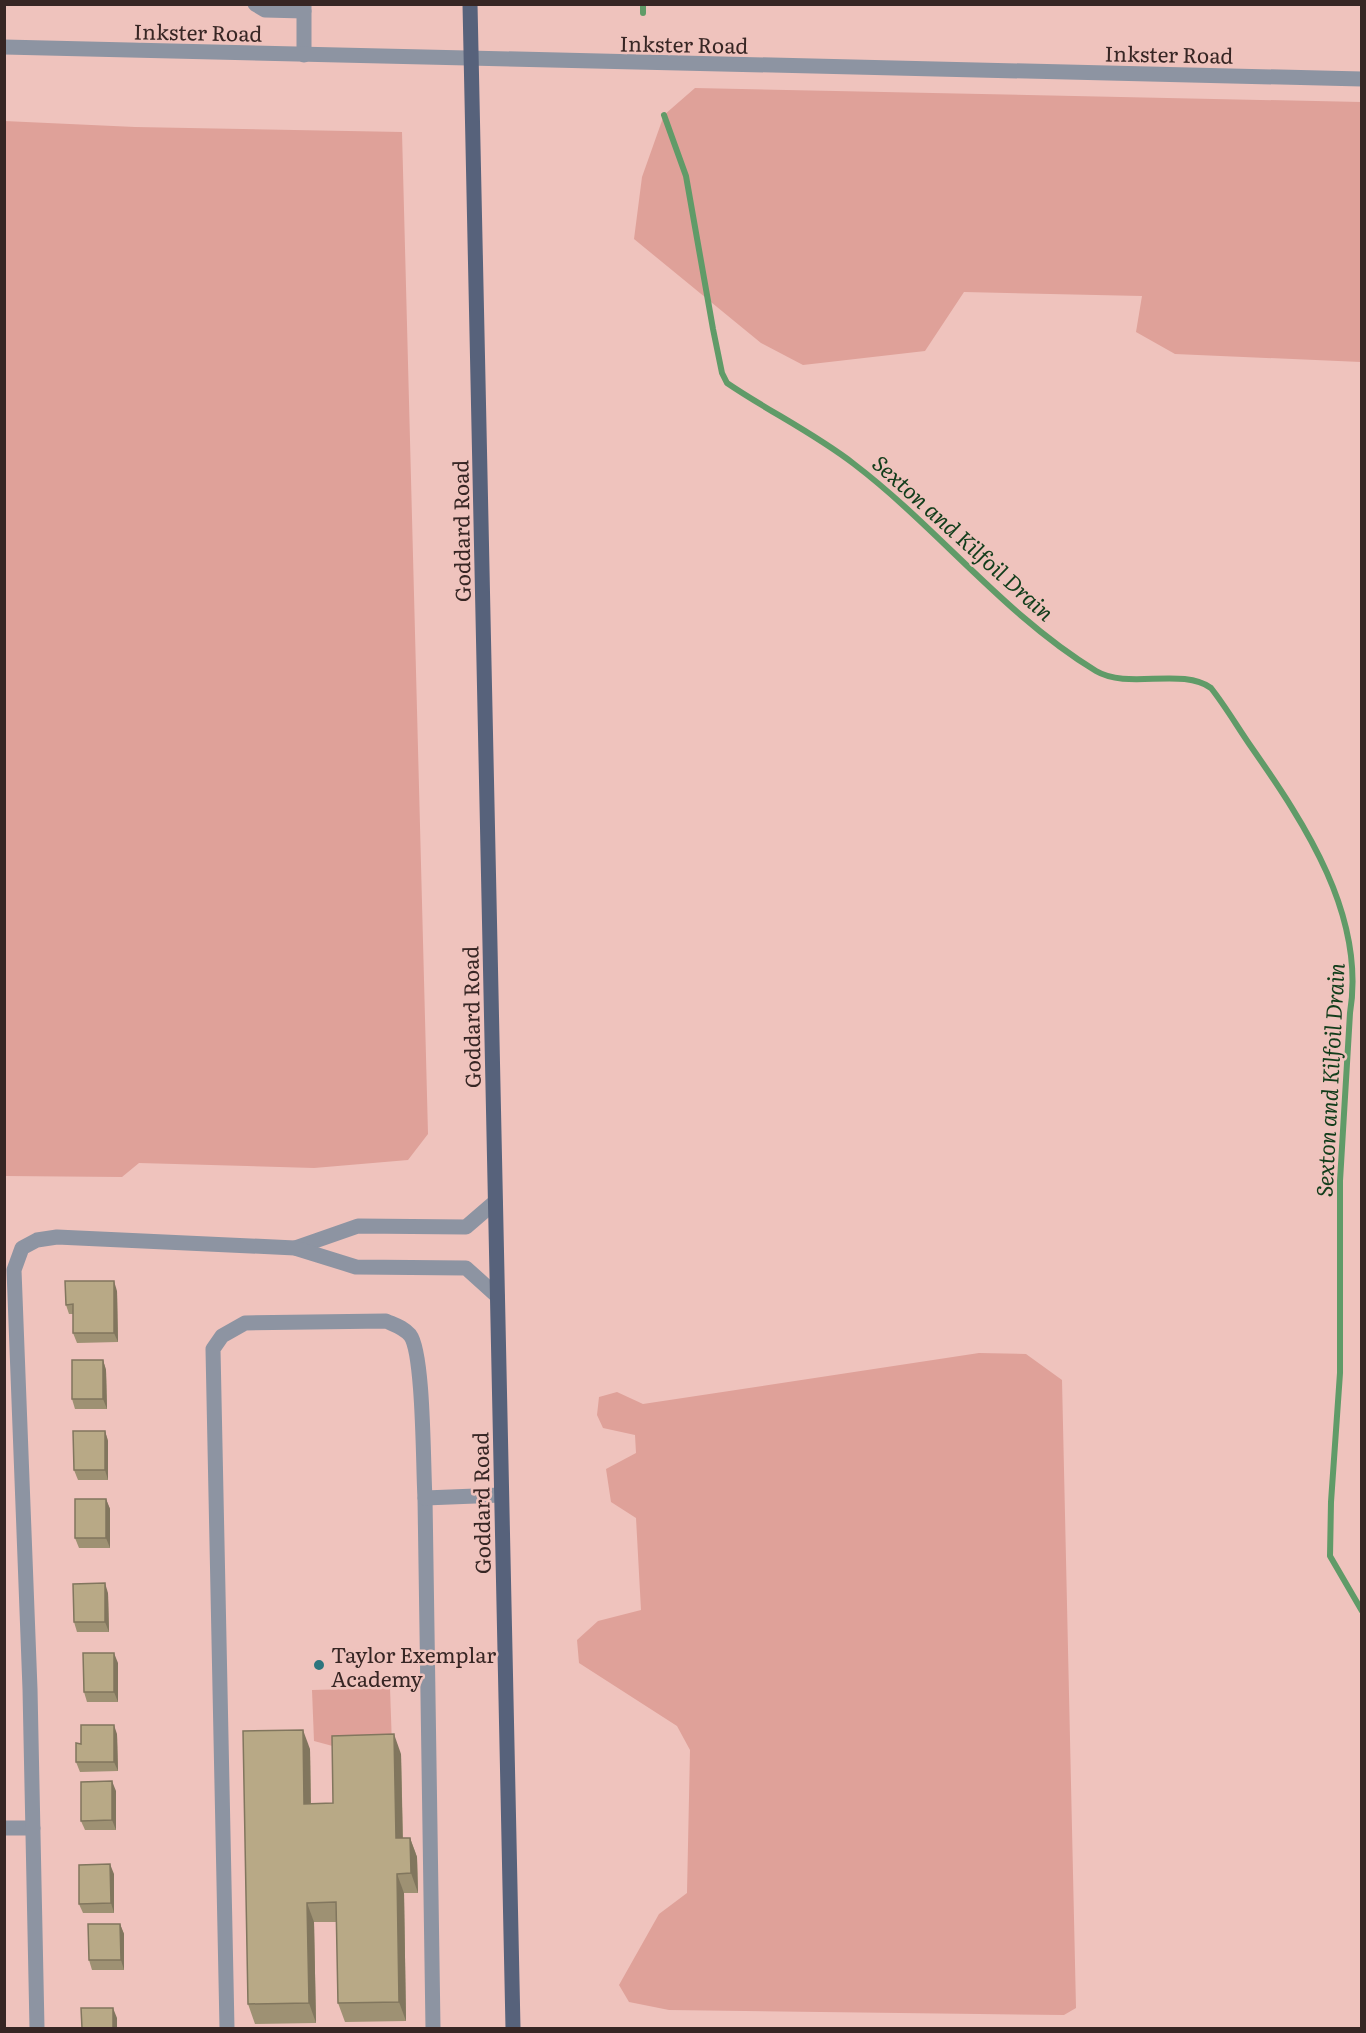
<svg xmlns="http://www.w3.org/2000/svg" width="1366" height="2033" font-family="Literata,serif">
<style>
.green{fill:#dfa199}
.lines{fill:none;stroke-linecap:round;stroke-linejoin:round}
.stream{stroke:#609b68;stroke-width:6}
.minor{stroke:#8d94a2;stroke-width:15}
.major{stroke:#57627b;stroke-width:15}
.wall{fill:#9e9173}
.shaded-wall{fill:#81765e}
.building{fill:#b8a986;stroke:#81765e;stroke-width:1.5}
.poi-dot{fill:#2d757e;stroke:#efc3bd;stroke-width:2}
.labels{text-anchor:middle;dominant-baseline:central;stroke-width:5;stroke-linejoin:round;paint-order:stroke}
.street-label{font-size:21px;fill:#372624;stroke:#efc3bd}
.poi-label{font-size:21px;fill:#372624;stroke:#efc3bd;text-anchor:start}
.water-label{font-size:22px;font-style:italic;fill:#123d1b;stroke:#efc3bd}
</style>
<rect width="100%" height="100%" fill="#efc3bd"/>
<g class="green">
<polygon points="695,88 1361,102 1361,362 1175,354 1136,332 1142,296 964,292 925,351 803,365 761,343 634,239 642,177 664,115"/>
<polygon points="4,121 135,127 402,132 428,1134 408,1160 314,1168 139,1163 122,1177 5,1176"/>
<polygon points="979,1353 1026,1354 1062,1380 1076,2008 1064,2015 669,2010 629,2002 619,1985 659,1914 687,1893 690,1750 677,1726 579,1663 577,1640 598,1621 641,1610 636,1518 611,1502 606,1469 636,1453 635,1435 603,1428 597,1415 599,1397 617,1392 643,1404"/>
<polygon points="390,1688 392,1746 340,1748 314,1741 312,1690"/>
</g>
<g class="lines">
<g class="stream">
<polyline points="643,13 643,4"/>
<path d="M664,115l22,61 27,153 9,44 5,10c41,28 87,50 127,81 84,64 150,151 242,207 32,19 86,-4 115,17 15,19 27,40 41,60 53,76 114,168 98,265l-10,168v192l-9,129 -1,54 32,55"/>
</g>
<g class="minor">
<polyline points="255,4 265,10 304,11"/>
<polyline points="304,4 304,55"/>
<polyline points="4,47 1362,79"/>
<polyline points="295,1248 358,1226 466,1227 495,1202"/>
<polyline points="425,1498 433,2028"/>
<polyline points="4,1828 33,1828"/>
<polyline points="37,2028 30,1689 14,1270 22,1248 37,1240 57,1237 295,1248 356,1267 466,1268 497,1296"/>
<path d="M227,2028l-14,-679 9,-13 23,-13 141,-2c9,4 17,6 24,14 14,18 13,134 15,163l76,-3"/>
</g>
<polyline class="major" points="470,4 513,2028"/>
</g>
<g class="wall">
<polygon points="117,1291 118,1342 77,1343 73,1333 73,1314 69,1314 66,1305"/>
<polygon points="103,1360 106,1370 107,1409 75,1409 72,1399"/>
<polygon points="105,1431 108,1441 108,1480 78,1480 74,1470"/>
<polygon points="106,1499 110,1509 110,1548 79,1548 75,1538"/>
<polygon points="108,1593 109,1632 77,1632 74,1622"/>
<polygon points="118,1663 118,1702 87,1702 84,1692"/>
<polygon points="117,1734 118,1771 80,1772 76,1762 81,1744"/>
<polygon points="310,1749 311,1804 333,1803 401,1754 403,1838 410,1838 417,1857 418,1893 404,1893 406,2021 345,2022 338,2003 337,1922 314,1922 316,2023 255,2024 248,2004"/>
<polygon points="116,1791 116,1830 85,1830 81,1821"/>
<polygon points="114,1874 114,1913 83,1913 79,1904"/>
<polygon points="120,1924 124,1934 124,1970 92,1970 89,1960"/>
</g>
<g class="shaded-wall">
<polygon points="114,1281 117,1291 118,1342 114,1333"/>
<polygon points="103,1360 106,1370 107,1409 103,1399"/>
<polygon points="105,1431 108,1441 108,1480 105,1470"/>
<polygon points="106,1499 110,1509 110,1548 106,1538"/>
<polygon points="105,1583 108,1593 109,1632 105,1622"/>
<polygon points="114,1653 118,1663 118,1702 114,1692"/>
<polygon points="114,1725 117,1734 118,1771 114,1762"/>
<polygon points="303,1730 310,1749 311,1823 304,1804"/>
<polygon points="394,1734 401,1754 403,1857 396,1838"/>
<polygon points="112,1781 116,1791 116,1830 112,1820"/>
<polygon points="410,1838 417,1857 418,1893 411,1873"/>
<polygon points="110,1864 114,1874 114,1913 111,1903"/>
<polygon points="397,1874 404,1893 406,2021 399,2002"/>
<polygon points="307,1903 314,1922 316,2023 309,2003"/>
<polygon points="120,1924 124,1934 124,1970 121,1960"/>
<polygon points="113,2008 117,2018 117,2028 113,2028"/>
</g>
<g class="building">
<polygon points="65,1281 114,1281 114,1333 73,1333 73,1304 66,1305"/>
<rect x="72" y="1360" width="31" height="39"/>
<polygon points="73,1431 105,1431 105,1470 74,1470"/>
<rect x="75" y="1499" width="31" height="39"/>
<polygon points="105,1583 105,1622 74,1622 73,1584"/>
<polygon points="83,1653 114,1653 114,1692 84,1692"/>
<polygon points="81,1725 114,1725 114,1762 76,1762 76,1743 81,1744"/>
<polygon points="303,1730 304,1804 333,1803 332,1736 394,1734 396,1838 410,1838 411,1873 397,1874 399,2002 338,2003 336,1902 307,1903 309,2003 248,2004 243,1731"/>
<polygon points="112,1781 112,1820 81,1821 81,1782"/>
<polygon points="110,1864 111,1903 79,1904 79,1865"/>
<polygon points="88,1924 120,1924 121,1960 89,1960"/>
<polygon points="81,2008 113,2008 113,2028 82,2028"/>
</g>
<circle class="poi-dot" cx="319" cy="1665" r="6"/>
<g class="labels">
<g class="street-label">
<text transform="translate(198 31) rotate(1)">Inkster Road</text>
<text transform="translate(684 43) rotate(1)">Inkster Road</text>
<text transform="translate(1169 53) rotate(1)">Inkster Road</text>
<text transform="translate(460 531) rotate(-91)">Goddard Road</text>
<text transform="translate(470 1017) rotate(-91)">Goddard Road</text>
<text transform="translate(480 1503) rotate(-91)">Goddard Road</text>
</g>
<g class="poi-label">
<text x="331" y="1653">Taylor Exemplar<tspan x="331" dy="24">Academy</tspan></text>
</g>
<g class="water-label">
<text transform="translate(964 537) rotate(42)">Sexton and Kilfoil Drain</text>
<text transform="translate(1329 1080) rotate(-87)">Sexton and Kilfoil Drain</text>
</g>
</g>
<rect width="1366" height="2033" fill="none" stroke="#372624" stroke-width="12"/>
</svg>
